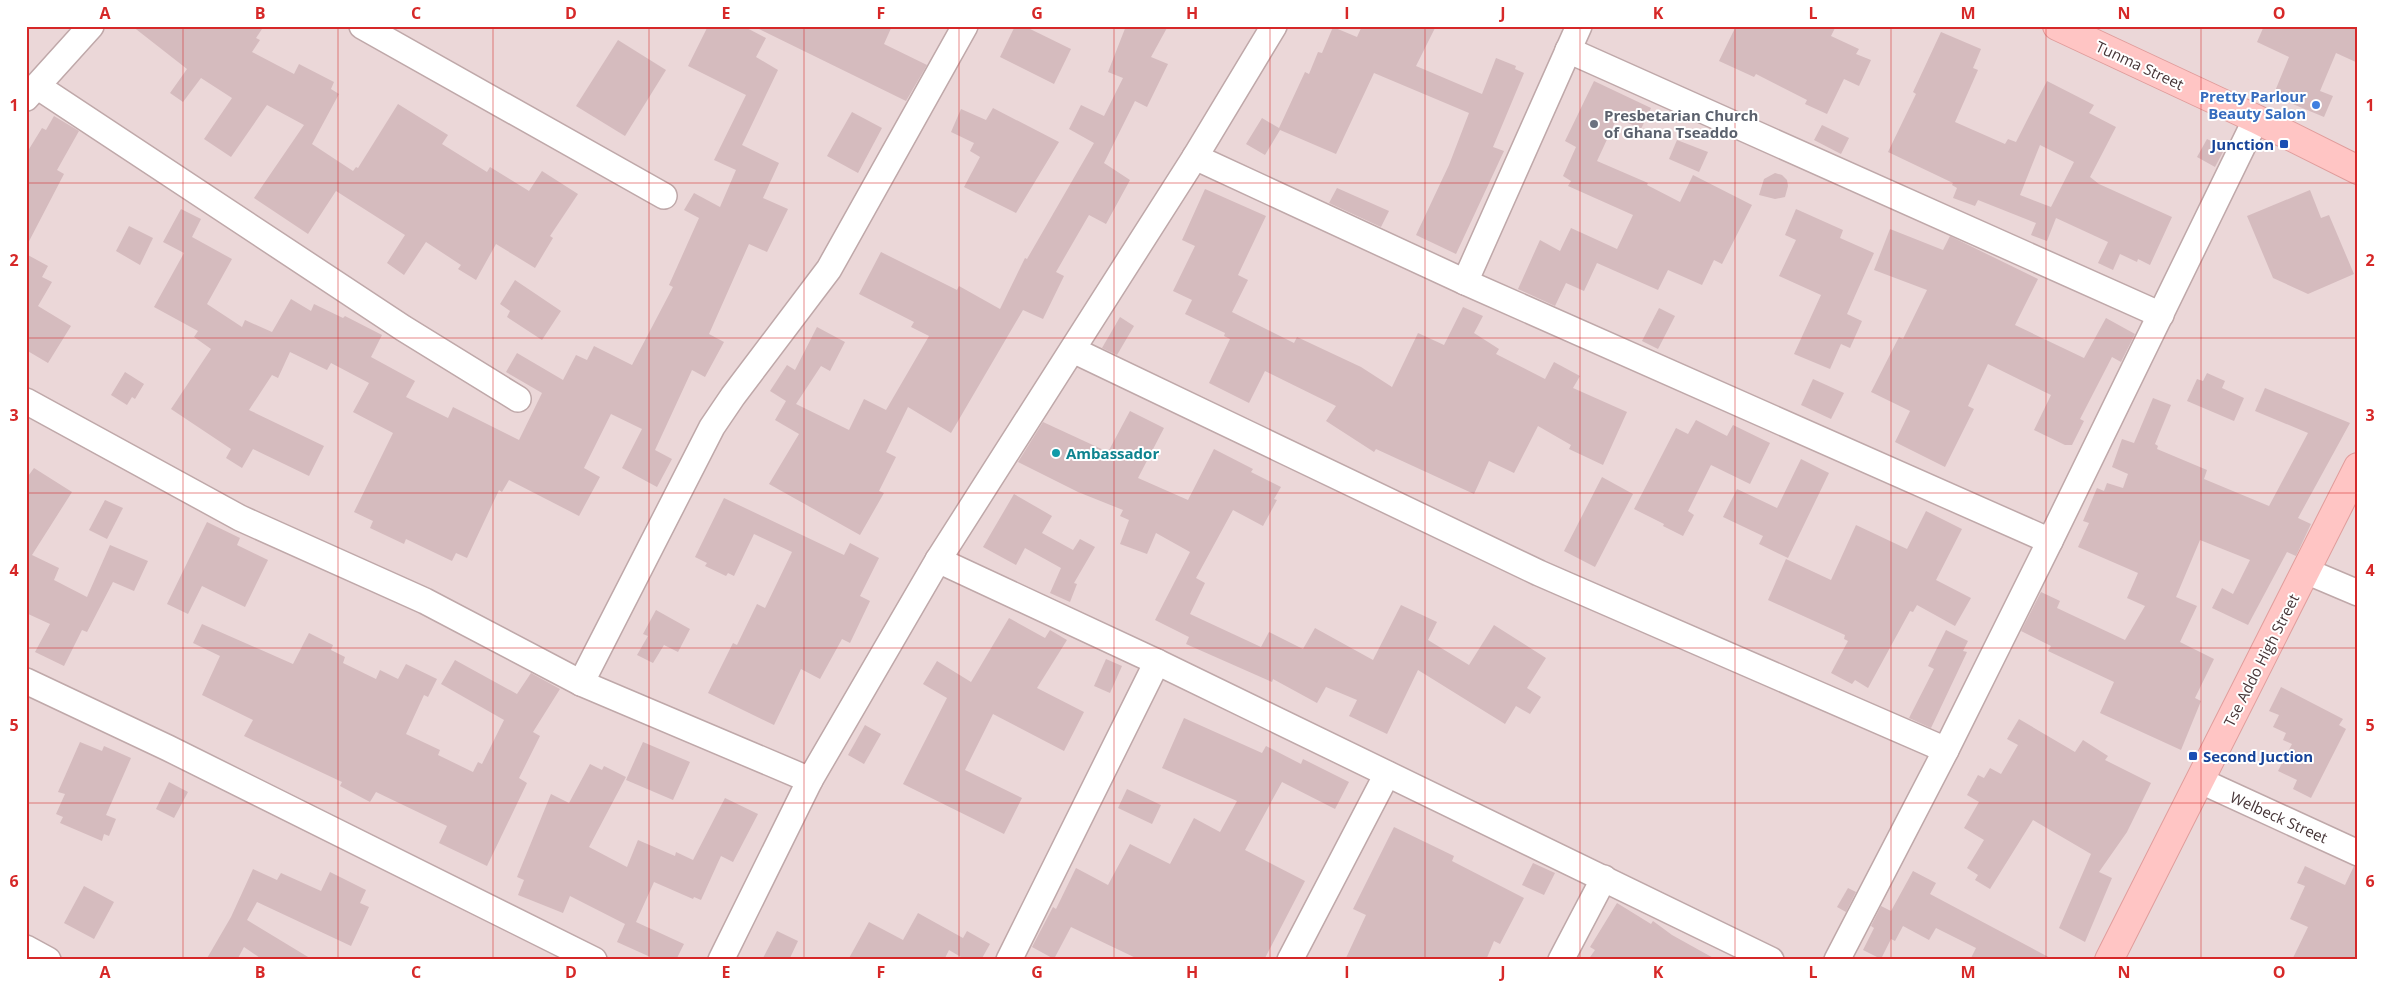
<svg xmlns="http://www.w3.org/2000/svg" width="2384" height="986" font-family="'Open Sans',sans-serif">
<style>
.residential{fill:#ebd7d8}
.building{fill:#d5bbbe;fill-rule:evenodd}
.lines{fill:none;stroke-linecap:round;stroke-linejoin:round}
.street-casing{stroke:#bfa8a9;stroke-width:28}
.secondary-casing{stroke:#e09d9c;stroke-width:30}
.street{stroke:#fff;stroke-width:25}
.secondary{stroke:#ffc5c4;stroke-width:28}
.grid{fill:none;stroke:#d62828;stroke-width:1;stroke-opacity:0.55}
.shop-dot{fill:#3f7fe0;stroke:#fff;stroke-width:2}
.worship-dot{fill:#6b7280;stroke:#fff;stroke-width:2}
.transit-dot{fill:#1a4fb4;stroke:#fff;stroke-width:2}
.culture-dot{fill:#0f9aa8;stroke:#fff;stroke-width:2}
.labels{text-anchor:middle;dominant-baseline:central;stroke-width:4;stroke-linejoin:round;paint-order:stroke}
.street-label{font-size:15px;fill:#463537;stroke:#fff}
.shop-label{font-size:15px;font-weight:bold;fill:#366cbe;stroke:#fff;text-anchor:end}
.worship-label{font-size:15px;font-weight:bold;fill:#5b616d;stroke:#fff;text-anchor:start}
.transit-label{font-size:15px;font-weight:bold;fill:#164399;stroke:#fff;text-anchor:end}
.culture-label{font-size:15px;font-weight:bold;fill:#0d838f;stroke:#fff;text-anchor:start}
.neatline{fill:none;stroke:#d62828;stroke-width:2}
.grid-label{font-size:16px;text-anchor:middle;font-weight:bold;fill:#d62828}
</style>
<rect width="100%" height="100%" fill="#f3e6e6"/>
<rect class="residential" x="26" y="26" width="2332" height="934"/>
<g class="building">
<polygon points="132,26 264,26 256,38 260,40 252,52 294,74 299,64 334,82 331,89 339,94 312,144 353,171 356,167 358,168 398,104 448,135 442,144 487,172 490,167 529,191 542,171 578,194 550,236 553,238 535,268 496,244 476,280 458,269 461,265 426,242 404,275 387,263 405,235 336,191 308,234 254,198 304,125 267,105 231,157 204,139 232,98 201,78 183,102 170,93 187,69"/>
<polygon points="708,26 743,26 766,38 756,57 778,70 742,145 779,163 763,198 788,209 767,252 749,244 709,334 724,342 705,377 692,370 655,450 672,459 657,487 622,468 642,429 611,414 584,468 600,477 579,516 509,480 502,492 499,490 467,558 456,553 452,561 406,539 404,544 370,528 373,521 354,512 393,433 353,412 369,383 331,363 327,370 290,352 278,378 272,375 249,410 324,446 309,476 253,449 242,468 226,458 231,449 171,409 211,349 194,337 198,331 154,307 184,253 163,242 181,209 201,219 192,237 232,259 207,304 242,327 245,320 272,332 291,299 311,311 314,304 343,318 345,316 382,335 371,357 415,381 406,397 448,418 453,407 519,440 542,393 506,372 517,353 563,380 576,355 587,360 594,346 632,365 673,287 669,285 699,218 684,210 694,193 720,207 736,170 714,160 746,95 688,66"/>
<polygon points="753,26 892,26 884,44 927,65 906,101"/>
<polygon points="1015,26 1024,26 1071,49 1054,84 1000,57"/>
<polygon points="1126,26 1168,26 1151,57 1168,64 1147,107 1135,101 1104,163 1130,180 1106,224 1089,215 1056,272 1064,276 1043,319 1023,310 951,433 908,407 886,452 896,457 879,491 884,493 860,535 769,484 799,434 775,420 786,401 770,391 787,365 795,370 817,327 845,342 830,371 821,366 796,404 849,430 864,399 886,410 929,336 911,327 914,322 859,294 881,252 957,290 959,286 1000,309 1025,258 1027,259 1094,143 1069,129 1081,105 1104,116 1123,78 1108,72"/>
<polygon points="1362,26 1436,26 1416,66 1482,94 1496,58 1516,66 1515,69 1524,73 1493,147 1504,151 1456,254 1416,235 1449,165 1469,113 1374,73 1336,154 1280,130 1265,155 1246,144 1262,118 1279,128 1305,72 1309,74 1318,52 1322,53 1333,27 1357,37"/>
<polygon points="1736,26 1836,26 1831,36 1859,49 1856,54 1871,60 1859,86 1844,79 1827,114 1805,104 1807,100 1756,74 1754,77 1719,61"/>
<polygon points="2264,26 2358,26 2358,63 2336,53 2320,91 2333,96 2324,117 2273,96 2289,57 2257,42"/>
<path d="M1941,32l40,17 -8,19 5,2 -23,52 50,22 3,-5 8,3 31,-61 47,24 -5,8 27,14 -26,50 9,7 73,33 -22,48 -12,-6 -1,3 -17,-8 -7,16 -15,-7 10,-21 -52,-24 -9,23 -16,-6 5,-12 -58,-23 -3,6 -22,-8 4,-10 -5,-3 1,-2 -65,-31 28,-58 -3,-2zM2040,145l34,17 -23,45 -31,-12z"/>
<polygon points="618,40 666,70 625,136 576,106"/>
<polygon points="1594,81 1651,108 1641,129 1617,118 1597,161 1648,183 1647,185 1680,202 1693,175 1752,205 1722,264 1714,260 1702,285 1668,270 1658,290 1597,263 1584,291 1566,283 1555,306 1518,289 1540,240 1560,251 1571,228 1617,249 1633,215 1568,186 1571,181 1563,176 1576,147 1565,141"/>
<polygon points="993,108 1059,142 1016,213 964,187 980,157 970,151 974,143 951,132 961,109 986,120"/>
<polygon points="852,112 882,128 858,173 827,156"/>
<polygon points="54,116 79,131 57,170 64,174 26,247 26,154 42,128 46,130"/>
<polygon points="1822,125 1849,138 1841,154 1814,140"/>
<polygon points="2207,139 2225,148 2215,167 2197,157"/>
<polygon points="1677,140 1708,152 1699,172 1669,159"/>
<polygon points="1775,173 1782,175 1787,180 1788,186 1785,197 1775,199 1759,195 1764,179"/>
<polygon points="1337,188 1389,211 1381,227 1329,203"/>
<polygon points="1205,189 1266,216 1238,275 1248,280 1232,312 1294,343 1297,337 1361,367 1392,387 1418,333 1444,345 1463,307 1483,316 1474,333 1499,349 1496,354 1545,379 1554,362 1580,376 1573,388 1627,412 1603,465 1569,449 1571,445 1538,426 1514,473 1489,461 1474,494 1376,449 1374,452 1326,421 1336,406 1265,371 1249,403 1209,383 1230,339 1224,336 1225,333 1185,314 1192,300 1173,291 1195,246 1182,240"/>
<polygon points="2310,190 2321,218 2329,215 2354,274 2308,294 2273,278 2247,216"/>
<polygon points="1796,209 1843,230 1840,238 1874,253 1847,314 1862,321 1850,348 1841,344 1830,369 1794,354 1821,295 1779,276 1796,240 1785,235"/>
<polygon points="129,226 153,238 140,265 116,251"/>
<polygon points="1890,229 1943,250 1950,236 2038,279 2015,325 2084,358 2106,318 2135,334 2121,362 2112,357 2080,419 2084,421 2072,445 2065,445 2034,430 2051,395 1988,364 1968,406 1974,409 1945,467 1895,442 1910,411 1871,392 1899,337 1903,339 1927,290 1874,270"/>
<polygon points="26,254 48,266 42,277 52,282 38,306 71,326 48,363 26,350"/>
<polygon points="515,280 561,311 542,340 507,317 510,311 500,304"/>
<polygon points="1659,308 1675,316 1658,349 1642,341"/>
<polygon points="1120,317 1134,326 1117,355 1102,348"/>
<polygon points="125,372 144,384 135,399 132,397 127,405 111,395"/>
<polygon points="2207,373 2225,381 2222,388 2244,398 2234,421 2187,401 2197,379 2203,381"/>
<polygon points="1813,379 1844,393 1831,419 1801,405"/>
<polygon points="2265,388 2350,423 2298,518 2311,524 2296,556 2287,552 2248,625 2212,608 2222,588 2233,594 2250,560 2200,540 2176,597 2197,606 2180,642 2214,659 2195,698 2201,701 2181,750 2100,713 2114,682 2048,651 2051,646 2021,631 2041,592 2060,601 2057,608 2125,640 2145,606 2127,598 2138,573 2078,547 2089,523 2083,521 2097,488 2104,491 2107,483 2123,488 2128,474 2112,467 2122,439 2134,443 2153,398 2171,405 2155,444 2158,446 2157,449 2207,470 2204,479 2269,506 2308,433 2255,411"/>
<polygon points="1130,411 1164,428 1138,478 1188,500 1214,449 1253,469 1251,472 1281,487 1274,499 1277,500 1263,526 1233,510 1196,578 1205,583 1190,614 1261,647 1269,632 1303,649 1315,628 1373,660 1401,605 1437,622 1428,640 1469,665 1494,625 1546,658 1527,688 1541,697 1530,714 1516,706 1505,724 1418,670 1387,734 1349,716 1357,700 1326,687 1317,703 1273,679 1272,682 1186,644 1189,637 1155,620 1190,552 1156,533 1147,554 1120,544 1129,520 1120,516 1123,510 1078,492 1018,462 1043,422 1108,452"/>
<polygon points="1696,420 1727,436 1733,425 1770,443 1750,484 1711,465 1688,511 1694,515 1683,536 1663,526 1664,524 1634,509 1676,428 1688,434"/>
<polygon points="1801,459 1829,473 1788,558 1759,544 1763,536 1723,517 1737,489 1777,508"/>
<polygon points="34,468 72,492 32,555 59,568 54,580 87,597 110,545 148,561 134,591 113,582 87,632 82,630 64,666 35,652 50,624 26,613 26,479"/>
<polygon points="1602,477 1633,494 1595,567 1564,551"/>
<polygon points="1014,494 1052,516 1042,533 1073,550 1080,539 1095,547 1074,583 1077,584 1070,602 1050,593 1061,568 1025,548 1016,565 983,547"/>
<polygon points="724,498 844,555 850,543 879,558 860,596 870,601 850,643 842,639 820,679 801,669 774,725 708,693 733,643 737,645 757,604 765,608 792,552 754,534 734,576 728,573 726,576 705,566 707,563 695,557"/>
<polygon points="105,500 123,508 107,539 89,530"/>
<polygon points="1926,511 1962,529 1936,580 1971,598 1955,626 1917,605 1913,612 1910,611 1868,688 1855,680 1852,684 1831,673 1848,641 1844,639 1845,635 1768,600 1786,559 1831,580 1856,525 1907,549"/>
<polygon points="207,522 240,538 237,545 268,560 245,607 202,586 188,614 167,604"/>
<polygon points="656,610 690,629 678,652 664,645 653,663 637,655 648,636 643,634"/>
<polygon points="1009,618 1045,638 1050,630 1067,640 1037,688 1084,712 1064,751 993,714 965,770 1022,798 1004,834 903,784 947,698 923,684 937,661 971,682"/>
<polygon points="202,624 293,664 309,633 333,645 331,650 345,657 343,663 376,679 380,670 398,679 406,664 437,679 428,697 424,695 406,734 440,750 438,755 473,772 478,762 482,764 504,720 441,684 455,660 517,694 531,673 560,689 533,732 540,736 519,778 527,783 487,866 439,843 447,826 376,792 370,802 340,786 342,782 244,736 253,720 202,695 220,656 193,643"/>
<polygon points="1946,630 1968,641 1963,651 1967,652 1931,728 1909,718 1934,669 1928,666"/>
<polygon points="1106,659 1122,666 1110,693 1094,686"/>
<polygon points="2281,687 2343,719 2339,725 2346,729 2311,798 2293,789 2297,780 2278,771 2292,744 2283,740 2286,733 2273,727 2279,715 2269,711"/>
<polygon points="1184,718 1262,753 1266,746 1301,764 1303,759 1349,782 1335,809 1282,782 1245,850 1305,881 1264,960 1140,960 1071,927 1054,959 1032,947 1053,907 1056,909 1076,868 1108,885 1130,844 1170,864 1194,818 1220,832 1237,801 1162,768"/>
<polygon points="2019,719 2075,752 2083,740 2108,756 2105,760 2151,783 2127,832 2099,872 2112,878 2085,942 2059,928 2091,854 2033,820 1990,889 1975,880 1978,875 1967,868 1984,840 1964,828 1979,802 1967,795 1978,775 1984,778 1990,768 2001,774 2018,745 2007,739"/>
<polygon points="865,725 881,734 864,764 848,755"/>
<polygon points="80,742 102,751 104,746 131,758 106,815 116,819 109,836 104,834 102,841 60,823 63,817 56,814 65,794 58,792"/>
<polygon points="643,742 690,762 673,800 626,780"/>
<polygon points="590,764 602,770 604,766 626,777 589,847 627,867 638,840 675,856 676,852 693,860 725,798 758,814 733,862 721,856 701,900 694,897 693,899 654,882 636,922 684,944 676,960 657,960 617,942 625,924 570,896 563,913 518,895 524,880 517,877 551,794 569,803"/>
<polygon points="169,782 188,792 174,818 156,809"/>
<polygon points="1127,789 1161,805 1152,824 1118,808"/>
<polygon points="1394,827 1454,856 1452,861 1524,898 1500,944 1494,941 1486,960 1345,960 1366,915 1353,909"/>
<polygon points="1533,863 1555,873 1544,895 1522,885"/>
<polygon points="2305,866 2345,885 2354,866 2358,867 2358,960 2292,960 2308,927 2290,919 2305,886 2297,883"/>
<polygon points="253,869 277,880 281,873 321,891 330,872 366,890 360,903 369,907 351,946 257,902 247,920 313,960 263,960 244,947 237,960 206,960 231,917"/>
<polygon points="1913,871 1936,883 1930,894 2054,960 1970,960 1976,948 1936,928 1929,940 1903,926 1895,941 1891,939 1881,959 1863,950 1874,928 1871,926 1881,906 1891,911"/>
<polygon points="84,886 114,902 94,939 64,923"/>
<polygon points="1848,888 1856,892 1846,912 1837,907"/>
<polygon points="1617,903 1651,924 1653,921 1672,935 1717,960 1588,960 1595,950 1590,947"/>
<polygon points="918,913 963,938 967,931 990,944 981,960 966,960 949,950 944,960 848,960 869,922 903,940"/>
<polygon points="777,931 798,941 789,960 762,960"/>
</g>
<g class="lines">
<g class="street-casing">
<g id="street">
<polyline points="362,26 664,196"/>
<polyline points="1568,50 2161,315"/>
<polyline points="37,86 403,328 518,399"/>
<polyline points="26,98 91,26"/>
<polyline points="1195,157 1465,282 2050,541"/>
<polyline points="1465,282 1579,26"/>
<polyline points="1073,350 1539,573 1946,750 2050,541 2256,119"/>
<polyline points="26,401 240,518 425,601 581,683 810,780"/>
<polyline points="938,560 1157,662 1771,960"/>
<polyline points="2306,571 2358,593"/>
<polyline points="26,681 168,748 594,960"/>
<polyline points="581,683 712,427 733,396 829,269 965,26"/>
<polyline points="2201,781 2358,853"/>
<polyline points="26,948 48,960"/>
<polyline points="721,960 810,780 938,560 1195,157 1274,26"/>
<polyline points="1009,960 1157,662"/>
<polyline points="1290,960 1387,774"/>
<polyline points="1561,960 1604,878"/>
<polyline points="1837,960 1946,750"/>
</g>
</g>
<g class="secondary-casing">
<g id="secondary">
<polyline points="2057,26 2256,119 2358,170"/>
<polyline points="2109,960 2358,467"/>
</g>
</g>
<use href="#street" class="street"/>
<use href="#secondary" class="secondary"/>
</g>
<path class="grid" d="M183,26v934M338,26v934M493,26v934M649,26v934M804,26v934M959,26v934M1114,26v934M1270,26v934M1425,26v934M1580,26v934M1735,26v934M1891,26v934M2046,26v934M2201,26v934M26,183h2332M26,338h2332M26,493h2332M26,648h2332M26,803h2332"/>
<circle class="shop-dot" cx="2316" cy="105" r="5"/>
<circle class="worship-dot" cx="1594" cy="124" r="5"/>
<g class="transit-dot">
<rect x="2279" y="139" width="10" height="10" rx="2.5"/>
<rect x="2188" y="751" width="10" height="10" rx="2.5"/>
</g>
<circle class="culture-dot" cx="1056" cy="453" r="5"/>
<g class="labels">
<g class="street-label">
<text transform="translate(2140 65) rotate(25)">Tunma Street</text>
<text transform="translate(2261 660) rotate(-63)">Tse Addo High Street</text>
<text transform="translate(2279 817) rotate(24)">Welbeck Street</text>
</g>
<g class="shop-label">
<text x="2306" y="96">Pretty Parlour<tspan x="2306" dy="17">Beauty Salon</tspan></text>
</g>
<g class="worship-label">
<text x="1604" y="115">Presbetarian Church<tspan x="1604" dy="17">of Ghana Tseaddo</tspan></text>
</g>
<g class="transit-label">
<text x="2274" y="144">Junction</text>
<text x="2203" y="756" text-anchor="start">Second Juction</text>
</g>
<g class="culture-label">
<text x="1066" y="453">Ambassador</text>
</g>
</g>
<rect width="2384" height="986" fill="none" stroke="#ffffff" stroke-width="55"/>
<rect x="28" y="28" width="2328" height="930" class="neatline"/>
<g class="grid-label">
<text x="105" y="19">A</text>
<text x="260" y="19">B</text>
<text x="416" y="19">C</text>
<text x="571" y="19">D</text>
<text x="726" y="19">E</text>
<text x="881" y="19">F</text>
<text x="1037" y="19">G</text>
<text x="1192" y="19">H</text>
<text x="1347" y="19">I</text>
<text x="1503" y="19">J</text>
<text x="1658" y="19">K</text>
<text x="1813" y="19">L</text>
<text x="1968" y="19">M</text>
<text x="2124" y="19">N</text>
<text x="2279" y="19">O</text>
<text x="14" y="111">1</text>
<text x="2370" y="111">1</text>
<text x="14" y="266">2</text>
<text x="2370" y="266">2</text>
<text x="14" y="421">3</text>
<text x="2370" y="421">3</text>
<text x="14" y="576">4</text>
<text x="2370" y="576">4</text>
<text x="14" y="731">5</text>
<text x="2370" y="731">5</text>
<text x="14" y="887">6</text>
<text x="2370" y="887">6</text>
<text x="105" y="978">A</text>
<text x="260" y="978">B</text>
<text x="416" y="978">C</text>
<text x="571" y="978">D</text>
<text x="726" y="978">E</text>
<text x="881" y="978">F</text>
<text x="1037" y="978">G</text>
<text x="1192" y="978">H</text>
<text x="1347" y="978">I</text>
<text x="1503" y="978">J</text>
<text x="1658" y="978">K</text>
<text x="1813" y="978">L</text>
<text x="1968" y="978">M</text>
<text x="2124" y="978">N</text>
<text x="2279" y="978">O</text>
</g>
</svg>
